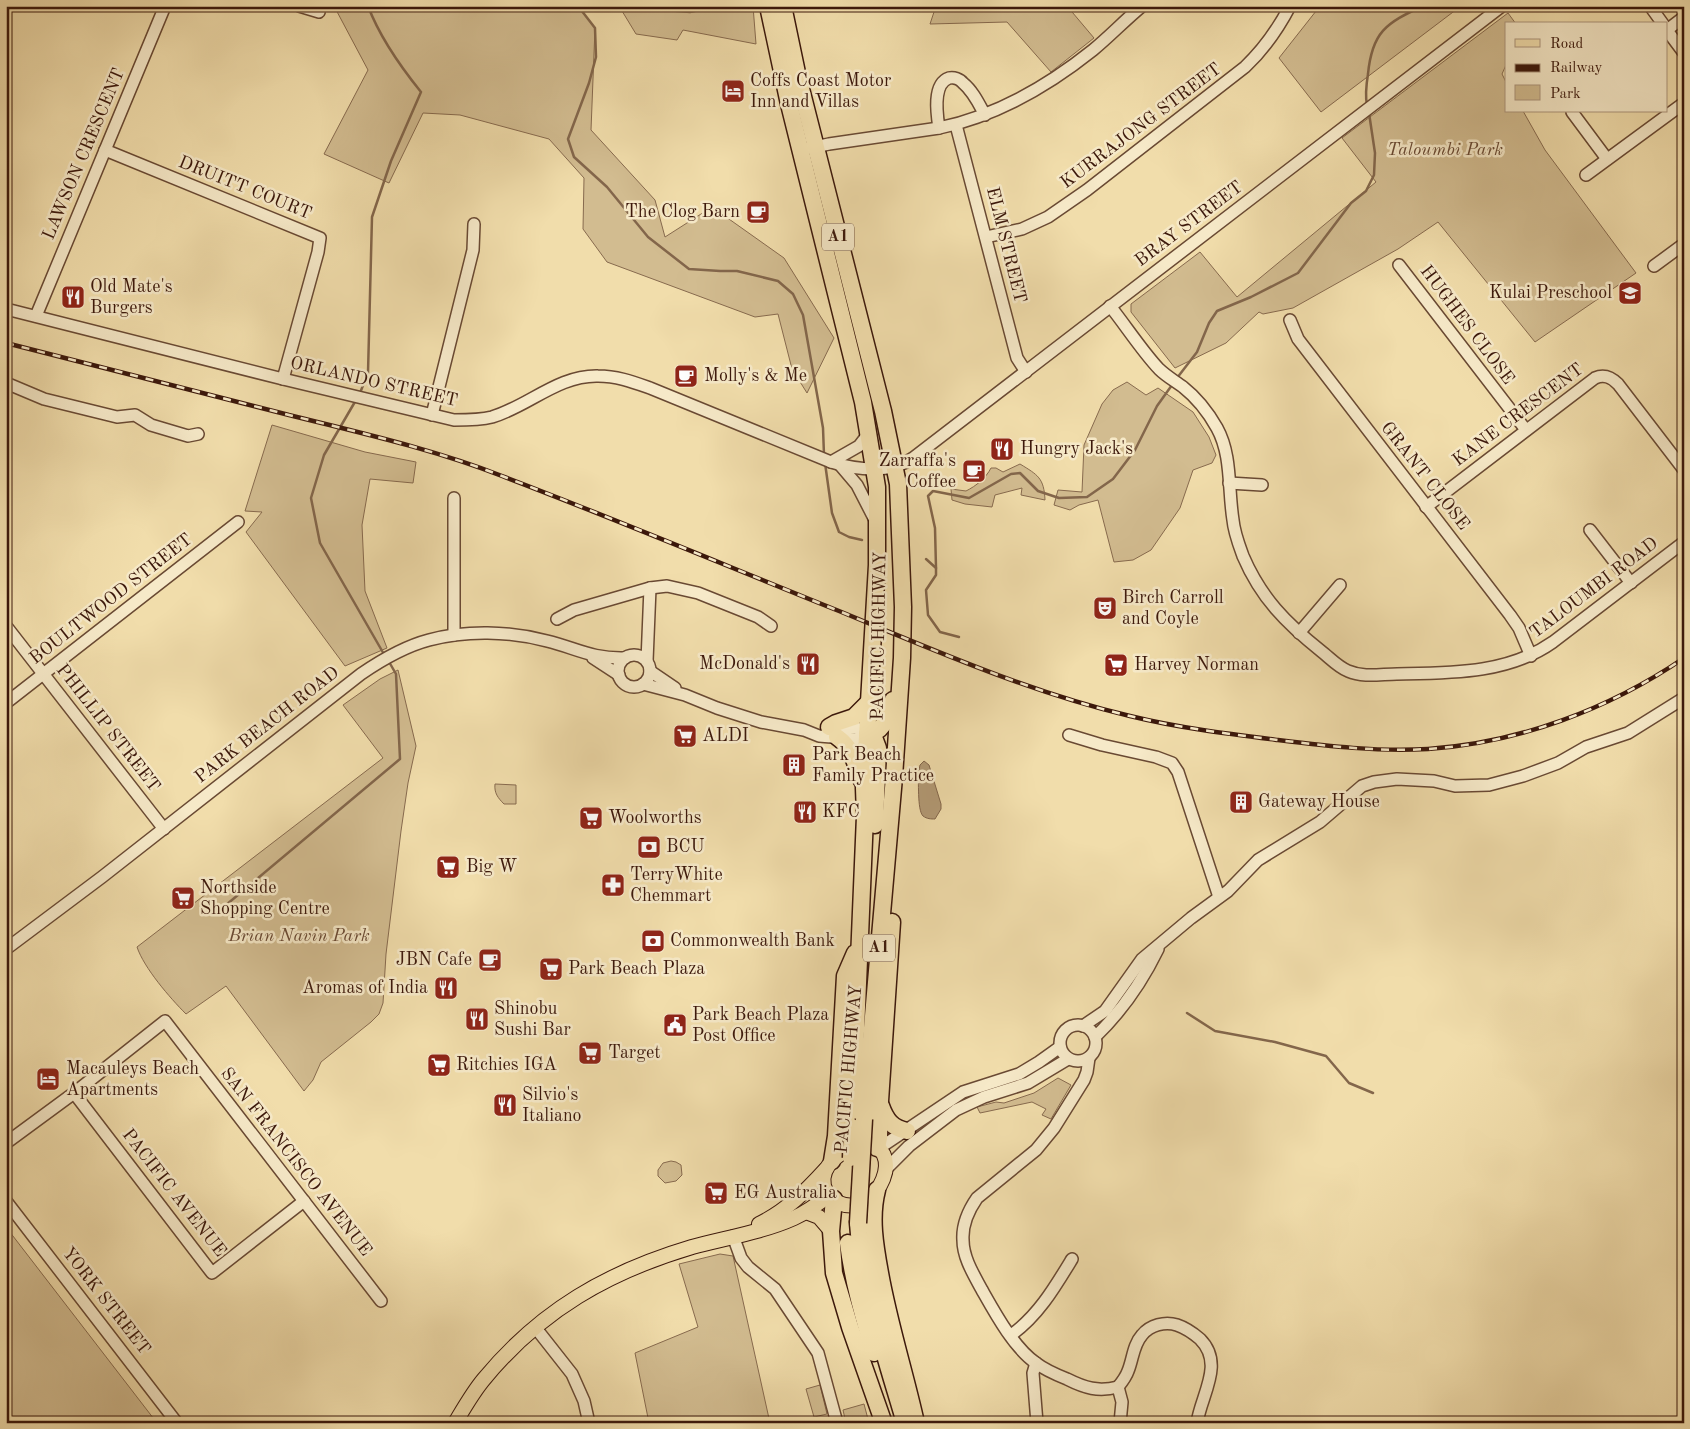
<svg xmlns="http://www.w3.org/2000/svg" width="1690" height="1429" font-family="'Old Standard TT',serif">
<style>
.green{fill:#d2bc90;stroke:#876a4e}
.water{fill:#b39a75;stroke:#83664b}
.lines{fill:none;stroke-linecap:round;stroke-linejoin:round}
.stream{stroke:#83664b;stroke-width:2.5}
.minor-casing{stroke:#694933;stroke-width:14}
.major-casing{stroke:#3c180b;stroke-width:16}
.highway-casing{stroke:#3c180b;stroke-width:19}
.minor{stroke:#f6e9c8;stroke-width:11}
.major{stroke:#f1ddab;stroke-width:14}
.highway{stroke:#f1ddab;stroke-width:16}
.rail-casing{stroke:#3c180b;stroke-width:4.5}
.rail{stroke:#f6e9c8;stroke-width:2.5;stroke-dasharray:8;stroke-linecap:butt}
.highway-bridge-casing{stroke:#3c180b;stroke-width:19;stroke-linecap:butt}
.highway-bridge{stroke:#f1ddab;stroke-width:16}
.labels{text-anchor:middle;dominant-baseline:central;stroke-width:5;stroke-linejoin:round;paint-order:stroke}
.shield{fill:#f6e9c8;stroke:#745744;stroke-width:1}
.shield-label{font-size:16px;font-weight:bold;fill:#3c180b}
.poi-label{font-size:18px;fill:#3c180b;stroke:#f6e9c8;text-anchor:start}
.street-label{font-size:18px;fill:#3c180b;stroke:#f6e9c8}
.park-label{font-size:18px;font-style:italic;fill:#694933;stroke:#f6e9c8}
</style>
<rect width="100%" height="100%" fill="#f1ddab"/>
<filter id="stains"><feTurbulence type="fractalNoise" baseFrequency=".004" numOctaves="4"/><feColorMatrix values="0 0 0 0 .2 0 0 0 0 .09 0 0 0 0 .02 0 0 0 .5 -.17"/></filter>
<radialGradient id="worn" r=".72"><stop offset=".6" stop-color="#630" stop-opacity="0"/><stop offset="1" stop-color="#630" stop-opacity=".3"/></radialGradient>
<g class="green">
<polygon points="334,6 578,6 595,28 591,130 655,200 665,237 712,207 784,258 834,338 807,393 792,369 778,314 755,317 607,262 583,229 584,178 549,139 460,115 423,113 389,183 324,154 368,70"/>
<polygon points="619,6 753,6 756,44 683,30 677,40 636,34"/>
<polygon points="936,6 1067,6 1094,38 1051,72 1007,22 930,24"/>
<polygon points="1320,6 1461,6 1321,112 1279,58"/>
<polygon points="1508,13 1516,24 1506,24 1506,65 1502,74 1506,82 1506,111 1523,111 1545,150 1636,273 1535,342 1438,222 1398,249 1293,308 1263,314 1259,312 1226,343 1175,368 1131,312 1131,304 1200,252 1237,297 1376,182 1342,138"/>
<polygon points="1127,382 1146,395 1158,388 1193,412 1209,437 1216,455 1212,463 1193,470 1180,508 1151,550 1133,560 1114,562 1098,500 1079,505 1070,510 1054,505 1058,490 1082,492 1084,445 1102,404 1113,390"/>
<polygon points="272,425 365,452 416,462 413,483 370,479 362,525 365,591 387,648 345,666 246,532 262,512 245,511"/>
<path d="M1020,464c18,11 24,14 25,36l-24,-5 1,-7 -27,7 -3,12 -27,-3 -13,-4 -1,-11 15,2c10,-5 20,-13 25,-23h5l7,4z"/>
<path d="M398,670l18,76 -8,37 -7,48 -15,123 -3,49 -4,11 -8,8 -50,40 -8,18 -9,11 -78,-105 -40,28c-16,-16 -42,-46 -49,-67l246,-189 -40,-53 37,-26z"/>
<path d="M495,784l21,1v19h-12c-6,-6 -10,-11 -9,-20z"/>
<polygon points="1058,1078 1071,1085 1051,1119 1042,1115 1046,1109 1032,1102 980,1113 977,1107 996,1102 1004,1103 1034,1093"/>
<polygon points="671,1161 676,1162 681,1165 682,1175 676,1181 665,1183 658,1176 658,1170 663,1163"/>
<polygon points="6,1227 157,1423 6,1423"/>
<polygon points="720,1254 733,1256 770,1423 649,1423 635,1353 698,1327 679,1264"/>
<polygon points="820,1385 827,1414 814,1417 806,1389"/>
<polygon points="864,1404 869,1423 846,1423 843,1410"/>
</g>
<path class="water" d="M924,761l5,4 12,39v5l-6,10c-4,0 -8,0 -12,-3 -6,-6 -4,-36 -5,-45l1,-1 1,-5z"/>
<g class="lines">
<g class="stream">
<polyline points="578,6 595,28 596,57 589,83 568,139 574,157 607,187 648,237 689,269 720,271 737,271 778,281 793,294 803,315 823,428 824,455"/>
<polyline points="649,6 654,9 690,12 717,6"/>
<path d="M1367,106c-2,-11 -1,-20 1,-32 4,-42 18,-51 55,-68"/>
<polyline points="1177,378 1197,352 1209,323 1217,311 1251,297 1298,273 1351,203 1366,191 1374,175 1375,153 1369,113"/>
<path d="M360,393l8,-20 4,-156 19,-56 30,-69c-21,-26 -41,-54 -53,-86"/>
<polyline points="356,400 324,455 311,498 320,543 385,656"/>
<polyline points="825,463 832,513 839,532 849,537 862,540"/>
<polyline points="926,559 936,568 936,575 926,590 928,615 940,632 959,637"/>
<polyline points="936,568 935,528 928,496 933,491 969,498 1011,474 1020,473 1038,491 1059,498 1087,497 1113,479 1135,450 1157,406 1172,385"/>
<polyline points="220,910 400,759 396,674 388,660"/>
<polyline points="1187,1013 1215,1031 1275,1042 1326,1056 1349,1083 1373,1093"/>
</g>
<g class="minor-casing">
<g id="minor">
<polyline points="299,6 319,12"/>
<polyline points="1650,6 1663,24"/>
<polyline points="1666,29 1684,53"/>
<polyline points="1667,30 1684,17"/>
<polyline points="1572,112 1607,159"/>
<polyline points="956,125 1017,358 1026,372"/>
<path d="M939,128c-2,-13 -7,-44 10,-50 5,-1 11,1 14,5 10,8 16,21 22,32"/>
<path d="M810,148l19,-4 110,-16c57,-12 109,-42 154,-78 17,-14 32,-30 49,-44"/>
<polyline points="105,150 320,238 318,252 283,379"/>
<polyline points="1586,175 1684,103"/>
<path d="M986,237l36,-8 26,-12 39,-27 158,-123c19,-18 33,-38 45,-61"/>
<polyline points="1399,265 1526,430"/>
<polyline points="1654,266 1684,244"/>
<path d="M1110,306c16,20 32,45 49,63 7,7 16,12 24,18 14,11 25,25 34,41 15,27 11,61 16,92 1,12 6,25 10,36 18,42 43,67 78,95 9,7 17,16 27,20 16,7 33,3 49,3 53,-1 111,0 156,-32l131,-100"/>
<path d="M6,309l277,70 171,41c13,0 26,0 38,-3 37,-11 66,-42 106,-41 19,0 35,6 52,12l181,74c26,8 59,12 82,-4l589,-452"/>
<polyline points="36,316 165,6"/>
<polyline points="1290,320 1298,339 1510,615 1519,628 1531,656"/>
<polyline points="6,383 44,399 117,417 135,415 151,425 188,436 198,434"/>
<polyline points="432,415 473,250 474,224"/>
<polyline points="831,462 859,446 869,433"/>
<polyline points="840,465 857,485 876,522"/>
<polyline points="1229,483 1262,485"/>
<path d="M1426,507l169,-129c9,-4 16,-1 23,6l66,86"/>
<polyline points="1590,530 1631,583"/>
<polyline points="557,619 574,610 650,588 667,586 698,593 758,617 771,626"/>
<polyline points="6,626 164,829"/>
<polyline points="1299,633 1340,585"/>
<polyline points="454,635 454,498"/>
<circle cx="634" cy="671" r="16"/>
<polyline points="593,658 619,675"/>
<polyline points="647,661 650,588"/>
<polyline points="650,671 675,688"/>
<polyline points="643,684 685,695 717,708 761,722 804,730 819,736 856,739 867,734"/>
<polyline points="6,703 238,522"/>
<polyline points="833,728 857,728 867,734"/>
<polyline points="1069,735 1102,745 1156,757 1172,763 1178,772 1219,897"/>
<path d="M6,949l96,-72 259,-203c19,-13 45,-28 68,-34 37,-10 80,-9 118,1 29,7 45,18 78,17"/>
<circle cx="1078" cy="1043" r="18"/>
<polyline points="1083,1026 1105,1011 1142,959 1191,918 1228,891 1258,860 1320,822 1362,786 1374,782 1397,779 1434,781 1455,786 1489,785 1523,776 1558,763 1586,747 1628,733 1684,698"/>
<path d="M1095,1037c27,-26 47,-55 63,-88"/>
<path d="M1089,1058l-2,14 -3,8 -30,48 -18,22 -59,48c-9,13 -15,26 -14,42 0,18 11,35 19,50 13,23 32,58 54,73 9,7 21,12 31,16 18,9 31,13 51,8"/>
<polyline points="74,1093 212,1273 304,1201"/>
<polyline points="6,1143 74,1093 165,1021 381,1301"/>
<polyline points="878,1149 963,1092 1019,1074 1039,1062 1060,1047"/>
<polyline points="887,1168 909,1146 956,1110 984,1097 1028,1083 1068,1059"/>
<polyline points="6,1201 177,1423"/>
<polyline points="733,1236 741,1258 748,1267 775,1289 818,1353 837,1423"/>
<polyline points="535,1327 572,1374 584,1401 589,1423"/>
<path d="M1011,1335c27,-19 44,-48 61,-76"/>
<polyline points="1036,1363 1033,1373 1037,1423"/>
<path d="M1118,1387c4,-5 8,-10 10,-16 5,-12 5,-26 14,-36 8,-10 23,-14 35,-10 9,3 16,8 23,14 25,25 1,56 -3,84"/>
<polyline points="1118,1387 1122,1402 1120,1423"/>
</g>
</g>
<g class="major-casing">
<g id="major">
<path d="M861,1144c49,-2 17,76 -22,59 -7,-4 -13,-9 -15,-17 -5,-21 20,-37 37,-42z"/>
<polyline points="806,1212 819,1217 831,1231"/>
<path d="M759,1224c27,-13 47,-33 67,-55"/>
<path d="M455,1423c9,-15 18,-31 29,-44 57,-69 124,-107 208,-132 33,-9 71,-15 102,-29 13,-6 24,-14 35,-23"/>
</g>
</g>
<g class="highway-casing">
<g id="highway">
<polyline points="768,6 789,104 863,402 877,487 877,565 864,788 865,816 852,1127"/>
<polyline points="783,6 797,73 883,411 898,484 903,607 902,658 894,777 864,1119"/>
<polyline points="829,727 836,723 854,717 869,702"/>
<polyline points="867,734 875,740 878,748 875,825"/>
<path d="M867,734c18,-1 21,-20 26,-34"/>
<path d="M837,737c16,11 18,27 25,44"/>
<path d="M881,1106c5,14 11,22 26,25"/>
<polyline points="877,1148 879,1138 880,1101 892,922"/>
<polyline points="832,1161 836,1136 845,976 855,953"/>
<path d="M877,1190c-7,27 -2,56 3,83 9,51 25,100 36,150"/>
<polyline points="834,1199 831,1231 834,1273 850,1327 883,1421 884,1423"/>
<path d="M858,1223c5,68 28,135 47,200"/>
<path d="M848,1243c5,38 15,73 26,110"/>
</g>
</g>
<use href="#minor" class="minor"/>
<use href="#major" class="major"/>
<use href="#highway" class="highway"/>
<g class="rail-casing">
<path id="rail" d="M6,343c95,24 189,48 283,72 72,18 144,34 213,61 113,43 225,90 337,135 95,39 190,81 291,105 49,12 99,18 148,24 50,6 100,12 150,9 91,-6 181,-40 256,-91"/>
</g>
<use href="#rail" class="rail"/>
<g class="highway-bridge-casing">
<g id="highway-bridge">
<polyline points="851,1158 852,1127"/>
<polyline points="858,1223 864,1119"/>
</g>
</g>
<use href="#highway-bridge" class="highway-bridge"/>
</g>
<defs>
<g id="hotel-square" transform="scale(1.25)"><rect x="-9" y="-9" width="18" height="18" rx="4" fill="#8f2418" stroke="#f6e9c8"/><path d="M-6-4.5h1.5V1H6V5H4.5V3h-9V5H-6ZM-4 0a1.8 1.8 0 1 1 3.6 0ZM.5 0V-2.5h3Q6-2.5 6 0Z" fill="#fff"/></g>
<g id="cafe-square" transform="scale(1.25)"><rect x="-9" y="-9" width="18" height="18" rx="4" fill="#8f2418" stroke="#f6e9c8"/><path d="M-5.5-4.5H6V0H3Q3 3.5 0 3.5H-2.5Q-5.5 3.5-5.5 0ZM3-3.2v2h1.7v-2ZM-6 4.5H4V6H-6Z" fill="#fff"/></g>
<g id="school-square" transform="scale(1.25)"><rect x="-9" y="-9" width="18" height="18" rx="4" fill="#8f2418" stroke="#f6e9c8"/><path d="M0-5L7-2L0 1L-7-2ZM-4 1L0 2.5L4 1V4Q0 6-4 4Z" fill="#fff"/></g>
<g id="restaurant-square" transform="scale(1.25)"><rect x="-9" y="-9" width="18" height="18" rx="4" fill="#8f2418" stroke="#f6e9c8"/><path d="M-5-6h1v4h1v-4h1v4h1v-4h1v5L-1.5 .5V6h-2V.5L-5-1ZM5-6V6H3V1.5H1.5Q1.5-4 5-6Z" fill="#fff"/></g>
<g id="theatre-square" transform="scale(1.25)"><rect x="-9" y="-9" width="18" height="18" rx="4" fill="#8f2418" stroke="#f6e9c8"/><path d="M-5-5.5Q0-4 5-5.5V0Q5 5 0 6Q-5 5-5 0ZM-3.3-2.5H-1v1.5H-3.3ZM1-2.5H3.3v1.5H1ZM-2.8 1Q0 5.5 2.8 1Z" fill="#fff"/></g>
<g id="supermarket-square" transform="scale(1.25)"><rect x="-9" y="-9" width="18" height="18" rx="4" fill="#8f2418" stroke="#f6e9c8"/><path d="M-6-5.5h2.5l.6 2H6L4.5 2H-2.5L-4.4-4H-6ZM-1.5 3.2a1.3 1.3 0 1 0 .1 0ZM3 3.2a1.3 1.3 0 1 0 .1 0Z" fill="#fff"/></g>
<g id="building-square" transform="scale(1.25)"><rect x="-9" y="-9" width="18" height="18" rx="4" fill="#8f2418" stroke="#f6e9c8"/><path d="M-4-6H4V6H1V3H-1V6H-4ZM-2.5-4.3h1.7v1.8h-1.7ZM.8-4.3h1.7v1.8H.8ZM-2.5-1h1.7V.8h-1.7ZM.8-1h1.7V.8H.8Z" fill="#fff"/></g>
<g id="bank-square" transform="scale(1.25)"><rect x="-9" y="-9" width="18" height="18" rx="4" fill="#8f2418" stroke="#f6e9c8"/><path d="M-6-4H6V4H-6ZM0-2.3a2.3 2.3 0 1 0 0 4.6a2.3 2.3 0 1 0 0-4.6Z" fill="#fff"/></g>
<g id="pharmacy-square" transform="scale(1.25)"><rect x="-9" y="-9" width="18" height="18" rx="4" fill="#8f2418" stroke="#f6e9c8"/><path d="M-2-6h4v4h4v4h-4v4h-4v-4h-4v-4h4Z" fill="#fff"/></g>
<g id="civic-square" transform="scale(1.25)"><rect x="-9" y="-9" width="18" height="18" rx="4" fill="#8f2418" stroke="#f6e9c8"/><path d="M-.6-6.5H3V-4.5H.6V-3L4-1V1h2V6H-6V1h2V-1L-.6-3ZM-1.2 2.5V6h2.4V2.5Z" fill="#fff"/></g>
</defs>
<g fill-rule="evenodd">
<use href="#hotel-square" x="733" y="91"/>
<use href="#cafe-square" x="758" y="212"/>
<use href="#school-square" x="1630" y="293"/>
<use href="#restaurant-square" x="73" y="297"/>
<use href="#cafe-square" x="686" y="376"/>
<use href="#restaurant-square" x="1002" y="449"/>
<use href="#cafe-square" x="974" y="471"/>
<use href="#theatre-square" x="1105" y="608"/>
<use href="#restaurant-square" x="808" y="664"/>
<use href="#supermarket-square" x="1116" y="665"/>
<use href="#supermarket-square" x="685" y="736"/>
<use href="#building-square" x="794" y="765"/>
<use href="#building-square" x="1241" y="802"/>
<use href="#restaurant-square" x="805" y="812"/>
<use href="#supermarket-square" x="591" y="818"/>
<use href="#bank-square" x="649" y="847"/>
<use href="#supermarket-square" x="448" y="867"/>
<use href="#pharmacy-square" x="613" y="885"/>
<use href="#supermarket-square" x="183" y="898"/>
<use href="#bank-square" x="653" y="941"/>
<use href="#cafe-square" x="490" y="960"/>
<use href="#supermarket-square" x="551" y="969"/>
<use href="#restaurant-square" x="446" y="988"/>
<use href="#restaurant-square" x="477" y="1019"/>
<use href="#civic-square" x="675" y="1025"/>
<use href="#supermarket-square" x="590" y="1053"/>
<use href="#supermarket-square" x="439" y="1065"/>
<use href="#hotel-square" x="48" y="1079"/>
<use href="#restaurant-square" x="505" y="1105"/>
<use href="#supermarket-square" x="716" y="1193"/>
</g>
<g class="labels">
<g class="shield">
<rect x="822" y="223.5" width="32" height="27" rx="4"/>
<rect x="863" y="934.5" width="32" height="27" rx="4"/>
</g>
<g class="shield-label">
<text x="838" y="237">A1</text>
<text x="879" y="948">A1</text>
</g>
<g class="poi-label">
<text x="750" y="81">Coffs Coast Motor<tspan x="750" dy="21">Inn and Villas</tspan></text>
<text x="740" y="212" text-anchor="end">The Clog Barn</text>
<text x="90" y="287">Old Mate's<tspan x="90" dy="21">Burgers</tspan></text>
<text x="1612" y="293" text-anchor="end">Kulai Preschool</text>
<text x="704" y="376">Molly's &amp; Me</text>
<text x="1020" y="449">Hungry Jack's</text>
<text x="956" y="461" text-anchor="end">Zarraffa's<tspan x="956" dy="21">Coffee</tspan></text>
<text x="1122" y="598">Birch Carroll<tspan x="1122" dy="21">and Coyle</tspan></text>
<text x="790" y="664" text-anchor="end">McDonald's</text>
<text x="1134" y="665">Harvey Norman</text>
<text x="702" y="736">ALDI</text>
<text x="812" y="755">Park Beach<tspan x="812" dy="21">Family Practice</tspan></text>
<text x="1258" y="802">Gateway House</text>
<text x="822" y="812">KFC</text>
<text x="608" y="818">Woolworths</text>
<text x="666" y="847">BCU</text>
<text x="466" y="867">Big W</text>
<text x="630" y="875">TerryWhite<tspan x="630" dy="21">Chemmart</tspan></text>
<text x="200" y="888">Northside<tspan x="200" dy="21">Shopping Centre</tspan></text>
<text x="670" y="941">Commonwealth Bank</text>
<text x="472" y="960" text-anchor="end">JBN Cafe</text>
<text x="568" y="969">Park Beach Plaza</text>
<text x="428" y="988" text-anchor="end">Aromas of India</text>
<text x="494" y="1009">Shinobu<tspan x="494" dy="21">Sushi Bar</tspan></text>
<text x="692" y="1015">Park Beach Plaza<tspan x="692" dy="21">Post Office</tspan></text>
<text x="608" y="1053">Target</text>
<text x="456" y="1065">Ritchies IGA</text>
<text x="66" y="1069">Macauleys Beach<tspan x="66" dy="21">Apartments</tspan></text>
<text x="522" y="1095">Silvio's<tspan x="522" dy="21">Italiano</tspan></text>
<text x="734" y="1193">EG Australia</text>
</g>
<g class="street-label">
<text transform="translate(1141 126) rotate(-37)">KURRAJONG STREET</text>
<text transform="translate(84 154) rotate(-67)">LAWSON CRESCENT</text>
<text transform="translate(245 188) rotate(22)">DRUITT COURT</text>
<text transform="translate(1189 224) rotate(-37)">BRAY STREET</text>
<text transform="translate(1006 245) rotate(76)">ELM STREET</text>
<text transform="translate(1467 325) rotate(53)">HUGHES CLOSE</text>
<text transform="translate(374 382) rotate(13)">ORLANDO STREET</text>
<text transform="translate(1518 415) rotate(-37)">KANE CRESCENT</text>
<text transform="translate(1425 476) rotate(52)">GRANT CLOSE</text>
<text transform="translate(1594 588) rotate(-37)">TALOUMBI ROAD</text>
<text transform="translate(111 599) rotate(-38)">BOULTWOOD STREET</text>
<text transform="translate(879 636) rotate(-89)">PACIFIC HIGHWAY</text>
<text transform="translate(267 725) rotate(-38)">PARK BEACH ROAD</text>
<text transform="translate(108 728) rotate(52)">PHILLIP STREET</text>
<text transform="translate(849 1069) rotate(-85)">PACIFIC HIGHWAY</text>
<text transform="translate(296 1162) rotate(52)">SAN FRANCISCO AVENUE</text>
<text transform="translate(174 1193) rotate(52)">PACIFIC AVENUE</text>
<text transform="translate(106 1301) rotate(52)">YORK STREET</text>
</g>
<g class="park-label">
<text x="1445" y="150">Taloumbi Park</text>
<text x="299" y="936">Brian Navin Park</text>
</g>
</g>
<rect width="1690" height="1429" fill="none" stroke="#f1ddab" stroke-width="25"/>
<rect x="8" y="8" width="1675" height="1414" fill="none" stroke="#3c180b" stroke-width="2.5"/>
<rect x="12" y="12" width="1665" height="1404" fill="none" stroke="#3c180b"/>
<rect x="1505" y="22" width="162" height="90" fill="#f6e9c8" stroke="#ac957c"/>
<rect x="1515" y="39" width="25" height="8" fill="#f1ddab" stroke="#ac957c"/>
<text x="1550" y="48" font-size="15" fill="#3c180b">Road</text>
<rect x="1515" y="64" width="25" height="8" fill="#3c180b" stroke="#ac957c"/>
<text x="1550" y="72" font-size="15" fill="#3c180b">Railway</text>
<rect x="1515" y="85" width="25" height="15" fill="#d2bc90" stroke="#ac957c"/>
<text x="1550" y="98" font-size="15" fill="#3c180b">Park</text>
<rect width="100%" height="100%" filter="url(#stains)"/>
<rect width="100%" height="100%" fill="url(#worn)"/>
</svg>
